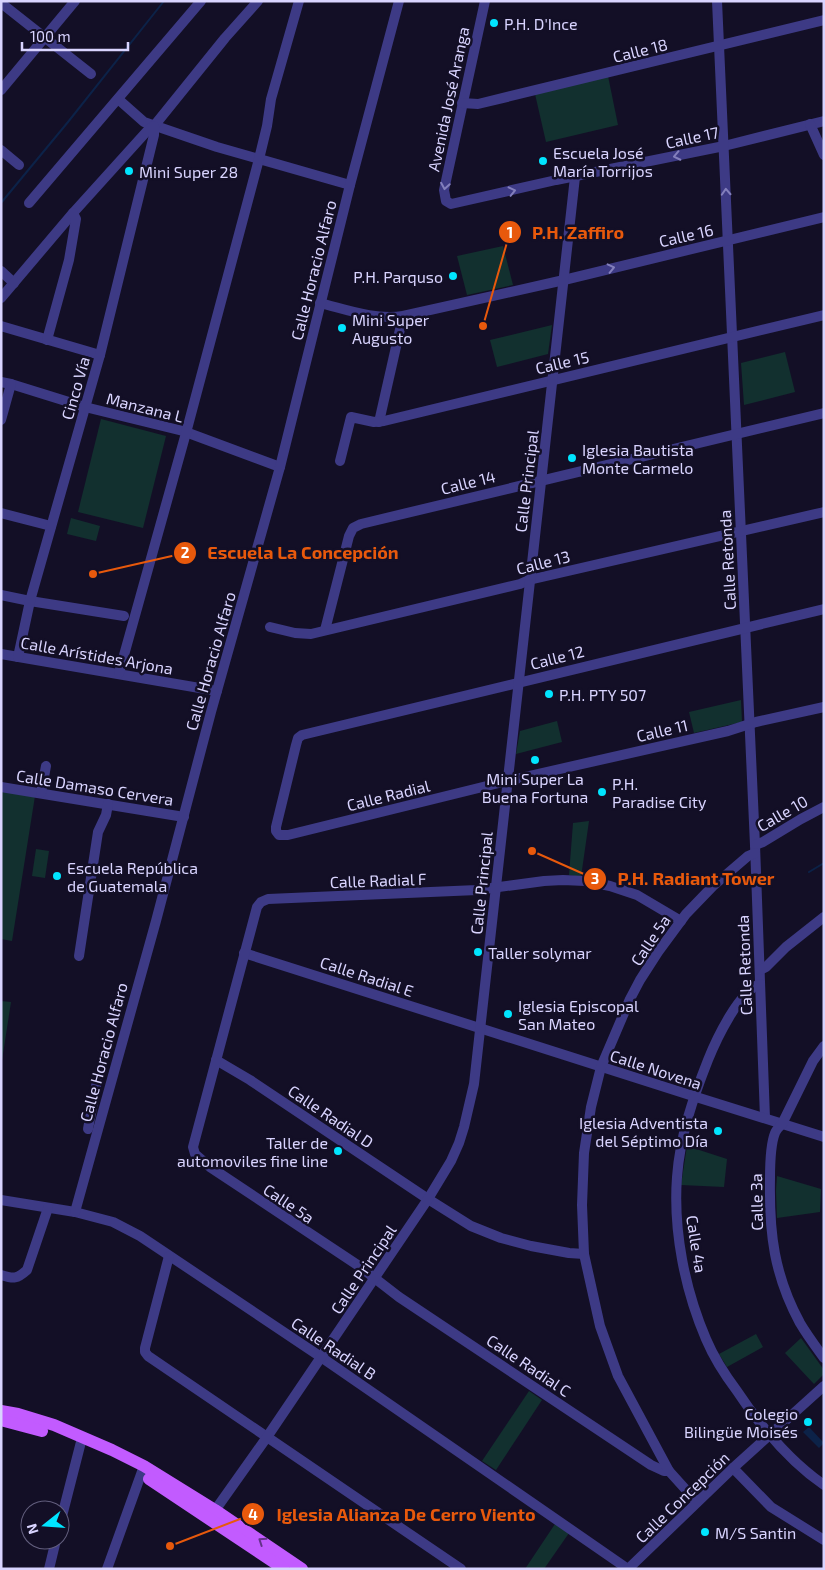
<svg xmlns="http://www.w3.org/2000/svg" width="825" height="1570" font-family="'Exo 2',sans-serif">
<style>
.green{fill:#12302f}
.water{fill:#0c2248}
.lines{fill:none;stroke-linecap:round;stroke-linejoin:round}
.stream{stroke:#0c2248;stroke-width:2}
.minor{stroke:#3d3a85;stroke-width:10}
.major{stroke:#c25bff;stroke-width:12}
.oneway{stroke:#837fbc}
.oneway2{stroke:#623188}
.poi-dot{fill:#00e5ff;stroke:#130f26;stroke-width:2}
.labels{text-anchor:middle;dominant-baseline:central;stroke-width:5;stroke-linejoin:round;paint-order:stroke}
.poi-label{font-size:16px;fill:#d9d4ff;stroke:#130f26;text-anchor:start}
.street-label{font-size:16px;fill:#d9d4ff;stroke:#130f26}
.leader{fill:none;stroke:#e8590c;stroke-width:2}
.callout-dot{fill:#e8590c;stroke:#130f26;stroke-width:2}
.mark-label{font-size:15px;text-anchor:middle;font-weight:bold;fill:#fff}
.callout-label{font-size:18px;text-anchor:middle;font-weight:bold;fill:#e8590c;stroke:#130f26;stroke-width:5;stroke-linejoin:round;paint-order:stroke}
</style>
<rect width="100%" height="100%" fill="#130f26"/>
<g class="green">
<polygon points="608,76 618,125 546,142 535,94"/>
<polygon points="503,246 513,285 467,295 457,256"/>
<polygon points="552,325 548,354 497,367 490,340"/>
<polygon points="785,352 795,392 744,405 741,363"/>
<polygon points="101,419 166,436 143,528 78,512"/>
<polygon points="71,518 100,526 96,541 67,534"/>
<polygon points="741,700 742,722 694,733 689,712"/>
<polygon points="557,721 562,742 516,754 520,731"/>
<polygon points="1,790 35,796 12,941 1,939"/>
<polygon points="589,821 581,877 569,875 573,823"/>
<polygon points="36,849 49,851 45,878 32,876"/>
<polygon points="1,1001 11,1002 1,1067"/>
<polygon points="687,1146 727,1159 724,1187 681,1185"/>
<polygon points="777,1176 821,1189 820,1212 777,1218 776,1191"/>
<polygon points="756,1334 763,1347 727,1367 719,1354"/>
<polygon points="801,1338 824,1370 824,1374 814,1384 785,1353"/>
<polygon points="529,1391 542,1400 496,1470 482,1461"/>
<polygon points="555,1524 569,1533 544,1569 525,1569"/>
</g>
<polygon class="water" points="809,1427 824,1443 819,1448 803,1432"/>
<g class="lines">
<g class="stream">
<polyline points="1,203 68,122 164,1"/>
<polyline points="809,872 824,863"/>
</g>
<g class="minor">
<polyline points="485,1 444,190 446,201 451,204 556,180 724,146 824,121"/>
<polyline points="717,1 755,845 765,1118"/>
<polyline points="1,3 91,74"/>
<polyline points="1,90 75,1"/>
<polyline points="118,99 144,122 217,147 350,185"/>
<polyline points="462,103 478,104 824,20"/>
<polyline points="810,124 824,155"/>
<polyline points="1,150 19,165"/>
<polyline points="29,203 201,1"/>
<polyline points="1,271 14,283"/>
<polyline points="1,298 73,213 148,130 154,126 225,38 258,1"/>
<path d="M320,303c28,7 54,17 83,13l161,-36 260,-63"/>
<polyline points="1,326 100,355"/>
<polyline points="47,340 69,260 76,219 73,213"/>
<polyline points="1,382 11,384 85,407 183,431 280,467"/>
<polyline points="1,420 11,384"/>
<polyline points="379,422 403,316"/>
<polyline points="340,461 351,417 374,422 384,421 824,315"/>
<polyline points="1,513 51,526"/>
<polyline points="1,595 30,601 124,616"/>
<polyline points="824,609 302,735 298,738 296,745 276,827 276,831 279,835 288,835 507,781 728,731 756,722 824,707"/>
<polyline points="270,627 295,633 311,634 520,584 529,580 824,512"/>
<polyline points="325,630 349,536 353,528 361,524 824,413"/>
<polyline points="1,654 217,691"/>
<polyline points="18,657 30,601 100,355 154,135 154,126"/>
<polyline points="119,673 186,433 259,159 267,126 271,99 299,1"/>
<polyline points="1,787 184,817"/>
<polyline points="41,793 46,766"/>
<polyline points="755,845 763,842 801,819 824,807"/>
<polyline points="244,953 693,1096 824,1137"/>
<polyline points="79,956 98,832 106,815 108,804"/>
<polyline points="760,970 766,967 786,947 824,917"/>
<path d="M760,984c-21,7 -44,56 -52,76 -15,38 -28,76 -31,117 -4,54 8,113 29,162 8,19 19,36 31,52 24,36 51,69 87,94"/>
<path d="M824,1046l-11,15 -31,63c-2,2 -6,6 -7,9 -4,10 -5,34 -5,46 -1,54 4,96 30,144 7,12 16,24 24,35"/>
<polyline points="216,1060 250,1080 428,1199 471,1226 501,1238 531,1246 569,1253 584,1254"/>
<polyline points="88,1129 97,1081"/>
<polyline points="1,1200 75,1212 113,1222 140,1236 321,1357 628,1569"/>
<polyline points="75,1212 156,921 211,712 280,467 350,185 399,1"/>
<polyline points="169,1256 145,1348 145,1352 148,1356 461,1569"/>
<path d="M1,1275c13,4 16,4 26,-5l21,-62"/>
<polyline points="733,1468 771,1507 824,1540"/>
<polyline points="669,1471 664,1471 651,1465 399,1297 359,1266 210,1167 195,1154 193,1147 257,907 261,902 268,899 477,890 544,881 563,880 585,881 610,886 637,895 681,921"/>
<polyline points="697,1502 669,1471 618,1376 600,1326 584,1254 582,1205 584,1153 591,1107 601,1067 630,999 640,980 658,952 686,914 713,886 748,856 755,853"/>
<polyline points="211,1516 267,1437 428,1199 451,1161 459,1143 464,1127 474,1084 575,177"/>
<polyline points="60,1524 82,1438"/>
<polyline points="49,1569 56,1540"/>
<polyline points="107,1569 144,1466"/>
<polyline points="628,1569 733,1468 824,1386"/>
</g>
<g class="major">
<polyline points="1,1411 18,1414 54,1425 112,1450 144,1466 215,1510 302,1569"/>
<polyline points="1,1420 42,1431"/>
<polyline points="149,1479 284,1569"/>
</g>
</g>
<defs><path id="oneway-chevron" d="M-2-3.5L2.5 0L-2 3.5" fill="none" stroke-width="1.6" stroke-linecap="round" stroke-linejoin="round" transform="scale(1.25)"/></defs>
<g class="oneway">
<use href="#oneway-chevron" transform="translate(677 156) rotate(168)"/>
<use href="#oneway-chevron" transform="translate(445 186) rotate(99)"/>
<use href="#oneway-chevron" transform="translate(512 191) rotate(-13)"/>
<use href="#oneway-chevron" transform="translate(726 192) rotate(-93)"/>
<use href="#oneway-chevron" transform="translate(611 268) rotate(-13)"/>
</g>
<use class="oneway2" href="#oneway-chevron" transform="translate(262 1541) rotate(-146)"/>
<g class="poi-dot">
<circle cx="494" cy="23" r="5"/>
<circle cx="543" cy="161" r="5"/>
<circle cx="129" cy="171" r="5"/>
<circle cx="453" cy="276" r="5"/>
<circle cx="342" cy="328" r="5"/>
<circle cx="572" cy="458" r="5"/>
<circle cx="549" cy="694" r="5"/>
<circle cx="535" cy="760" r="5"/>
<circle cx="602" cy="792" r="5"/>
<circle cx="57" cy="876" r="5"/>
<circle cx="478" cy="952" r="5"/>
<circle cx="508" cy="1014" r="5"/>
<circle cx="718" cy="1131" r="5"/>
<circle cx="338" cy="1151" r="5"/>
<circle cx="808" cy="1422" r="5"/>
<circle cx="705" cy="1532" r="5"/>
</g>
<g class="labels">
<g class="poi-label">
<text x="504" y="23">P.H. D'Ince</text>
<text x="553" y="152">Escuela José<tspan x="553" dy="18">María Torrijos</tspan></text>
<text x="139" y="171">Mini Super 28</text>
<text x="443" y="276" text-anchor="end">P.H. Parquso</text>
<text x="352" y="319">Mini Super<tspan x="352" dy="18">Augusto</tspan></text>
<text x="582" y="449">Iglesia Bautista<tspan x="582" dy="18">Monte Carmelo</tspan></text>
<text x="559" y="694">P.H. PTY 507</text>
<text x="535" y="778" text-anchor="middle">Mini Super La<tspan x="535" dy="18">Buena Fortuna</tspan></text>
<text x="612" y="783">P.H.<tspan x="612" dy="18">Paradise City</tspan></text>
<text x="67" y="867">Escuela República<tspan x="67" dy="18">de Guatemala</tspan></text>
<text x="488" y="952">Taller solymar</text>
<text x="518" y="1005">Iglesia Episcopal<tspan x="518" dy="18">San Mateo</tspan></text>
<text x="708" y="1122" text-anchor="end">Iglesia Adventista<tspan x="708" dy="18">del Séptimo Día</tspan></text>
<text x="328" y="1142" text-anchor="end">Taller de<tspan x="328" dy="18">automoviles fine line</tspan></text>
<text x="798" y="1413" text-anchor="end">Colegio<tspan x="798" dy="18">Bilingüe Moisés</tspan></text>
<text x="715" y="1532">M/S Santin</text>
</g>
<g class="street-label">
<text transform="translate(640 50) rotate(-14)">Calle 18</text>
<text transform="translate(448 99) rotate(-78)">Avenida José Aranga</text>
<text transform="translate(692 137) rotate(-12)">Calle 17</text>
<text transform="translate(686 235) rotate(-13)">Calle 16</text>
<text transform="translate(313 270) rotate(-76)">Calle Horacio Alfaro</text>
<text transform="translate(562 362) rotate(-13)">Calle 15</text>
<text transform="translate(75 388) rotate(-74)">Cinco Vía</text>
<text transform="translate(145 407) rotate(14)">Manzana L</text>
<text transform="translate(526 481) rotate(-83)">Calle Principal</text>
<text transform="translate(468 482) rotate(-14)">Calle 14</text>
<text transform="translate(727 560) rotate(-93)">Calle Retonda</text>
<text transform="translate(543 562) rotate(-14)">Calle 13</text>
<text transform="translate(97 655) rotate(10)">Calle Arístides Arjona</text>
<text transform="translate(557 657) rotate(-14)">Calle 12</text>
<text transform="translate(210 661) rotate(-74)">Calle Horacio Alfaro</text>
<text transform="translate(662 730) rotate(-13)">Calle 11</text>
<text transform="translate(95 787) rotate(9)">Calle Damaso Cervera</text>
<text transform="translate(388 795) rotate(-14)">Calle Radial</text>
<text transform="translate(782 813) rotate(-30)">Calle 10</text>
<text transform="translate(378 880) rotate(-2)">Calle Radial F</text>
<text transform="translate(481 883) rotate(-84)">Calle Principal</text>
<text transform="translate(650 940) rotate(-56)">Calle 5a</text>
<text transform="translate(744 965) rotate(-92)">Calle Retonda</text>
<text transform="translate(367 976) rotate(18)">Calle Radial E</text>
<text transform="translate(103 1052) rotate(-75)">Calle Horacio Alfaro</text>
<text transform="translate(656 1069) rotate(18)">Calle Novena</text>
<text transform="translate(331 1116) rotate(34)">Calle Radial D</text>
<text transform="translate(756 1202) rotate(-91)">Calle 3a</text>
<text transform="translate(289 1203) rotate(34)">Calle 5a</text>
<text transform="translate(697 1244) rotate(81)">Calle 4a</text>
<text transform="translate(363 1269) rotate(-56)">Calle Principal</text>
<text transform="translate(334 1348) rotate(34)">Calle Radial B</text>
<text transform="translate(529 1365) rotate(34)">Calle Radial C</text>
<text transform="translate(682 1497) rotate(-44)">Calle Concepción</text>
</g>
</g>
<path class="leader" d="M483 326L510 232M93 574L185 553M532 851L595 879M170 1546L253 1514"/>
<g class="callout-dot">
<circle cx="483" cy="326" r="5"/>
<circle cx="93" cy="574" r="5"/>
<circle cx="532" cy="851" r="5"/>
<circle cx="170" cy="1546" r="5"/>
<circle cx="510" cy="232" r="12"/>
<circle cx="185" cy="553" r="12"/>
<circle cx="595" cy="879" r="12"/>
<circle cx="253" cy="1514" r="12"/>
</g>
<g class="mark-label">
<text x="510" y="238">1</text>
<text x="185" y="558">2</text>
<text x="595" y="884">3</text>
<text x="253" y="1520">4</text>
</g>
<g class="callout-label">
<text x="578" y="239">P.H. Zaffiro</text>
<text x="303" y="559">Escuela La Concepción</text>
<text x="696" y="885">P.H. Radiant Tower</text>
<text x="406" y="1521">Iglesia Alianza De Cerro Viento</text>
</g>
<rect width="825" height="1570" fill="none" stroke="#d9d4ff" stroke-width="5"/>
<g transform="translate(45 1525) rotate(253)"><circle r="24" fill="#130f26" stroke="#625e7d"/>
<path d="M0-4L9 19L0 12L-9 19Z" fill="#00e5ff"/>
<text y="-8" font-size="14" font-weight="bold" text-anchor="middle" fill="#d9d4ff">N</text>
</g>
<path d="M22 42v8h106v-8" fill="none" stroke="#d9d4ff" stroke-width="2.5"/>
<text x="30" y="42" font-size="15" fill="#d9d4ff" stroke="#130f26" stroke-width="4" paint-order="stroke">100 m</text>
</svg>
